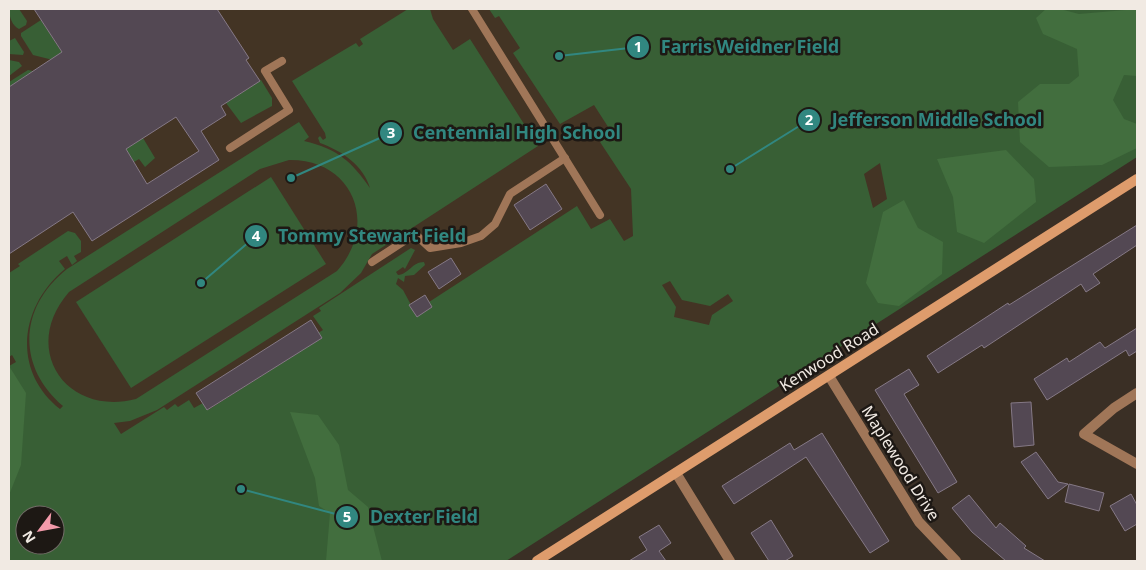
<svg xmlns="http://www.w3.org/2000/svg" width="1146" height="570" font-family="'Noto Sans',sans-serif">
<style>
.built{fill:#433424}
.green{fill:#385f35;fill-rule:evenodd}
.forest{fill:#426e3e}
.building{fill:#534853;stroke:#857986;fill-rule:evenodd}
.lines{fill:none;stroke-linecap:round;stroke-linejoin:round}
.lane{stroke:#a07658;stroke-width:8}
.street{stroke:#a07658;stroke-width:10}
.secondary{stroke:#de9c6c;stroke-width:10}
.labels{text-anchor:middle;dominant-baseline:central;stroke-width:5;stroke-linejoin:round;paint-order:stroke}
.street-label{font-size:16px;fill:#f1eae3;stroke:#1d1814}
.leader{fill:none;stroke:#318780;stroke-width:2}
.callout-dot{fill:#318780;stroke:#1d1814;stroke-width:2}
.mark-label{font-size:15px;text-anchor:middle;font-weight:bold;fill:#fff}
.callout-label{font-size:18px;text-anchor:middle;font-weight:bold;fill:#318780;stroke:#1d1814;stroke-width:5;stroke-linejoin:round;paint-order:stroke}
</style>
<rect width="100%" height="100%" fill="#3a2f25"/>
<polygon class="built" points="9,9 967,9 889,198 760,282 764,290 667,355 101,511 9,366"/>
<g class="green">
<path d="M9,9h10l8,12 -1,4 -7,4c-7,-3 -10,-13 -10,-20z"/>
<path d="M408,9h22l3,10 20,31 17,-11 68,107 -166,108 -11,19 -21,20 -183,117 -27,11 -16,2 7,11 43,-27 3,3 8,-6 3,3 11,-7 5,8 9,-5 5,7 113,-72 -3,-5 5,-3 -10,-14 8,-5 -2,-3 92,-60 4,2 -10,19 -2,-2 -7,5 2,3c11,-1 14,-13 26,-13l1,3 -11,10 -9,1 -1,6 -6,-4 -2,6 7,6 14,26 15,-9 -3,-5 148,-96 14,23 19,-10 14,22 9,-5 -2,-47 -31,-47 12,-9 -18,-28 -34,19 -47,-71 7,-5 -21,-32 -4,2 -6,-9h648v148l-631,404h-497v-195l7,-4 -4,-7 -3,2v-84l11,-7 -2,-2 50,-33 7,2 6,8v11l-7,4 3,5 -5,4 -5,-9 -8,5 6,8c-45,37 -54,101 -5,140l3,-3c-47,-40 -44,-99 4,-137l232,-147 10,15 -5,4c34,8 47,20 66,47 -7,-23 -28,-37 -50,-45l-2,-5 2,-2 3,4 3,-2 -1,-5 -33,-52 57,-34 7,-4 3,4 4,-3 -3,-5zM289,160c64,-1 90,64 48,111l-201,128c-71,18 -116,-51 -67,-107l191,-123zM880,163l7,36 -14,9 -9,-34zM670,281l12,19 28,6 18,-12 5,7 -21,14 -3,10 -35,-8 2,-10 -14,-22zM25,515h30v30h-30z"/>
<polygon points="41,20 63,54 53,60 33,55 21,36 21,33"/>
<polygon points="15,38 24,52 23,55 9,54 9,41"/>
<polygon points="9,60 19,62 22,66 9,76"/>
<polygon points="28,70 33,71 9,87 9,82"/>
<polygon points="261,80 272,98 272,106 241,123 226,103"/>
<polygon points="143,138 155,158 145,167 139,159 134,162 126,149"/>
<polygon points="271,177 326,264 131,388 76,302"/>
</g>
<g class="forest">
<polygon points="1046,9 1060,9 1079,14 1137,9 1137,76 1124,75 1113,100 1124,119 1137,124 1137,148 1102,165 1049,167 1020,142 1018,102 1040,84 1069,84 1079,76 1077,49 1043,34 1036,18"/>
<polygon points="1006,150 1034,179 1036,202 984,243 957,232 953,197 937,159"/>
<polygon points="904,200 918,228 943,242 942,274 899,306 878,303 866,283 883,212"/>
<polygon points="9,366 26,393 21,465 9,495"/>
<polygon points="290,412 318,415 339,445 348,490 368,507 382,561 326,561 330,513 319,506 315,478"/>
</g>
<g class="building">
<path d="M34,9h183l32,49 -3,2 14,21 -39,25 5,9 -25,16 18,29 -127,81 -19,-29 -64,42v-167l53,-35zM176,117l23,34 -52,33 -21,-35z"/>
<polygon points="546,184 562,209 530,230 514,205"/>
<polygon points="1137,225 1137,245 1093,274 1100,283 1086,292 1081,284 984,348 982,345 938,373 927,356 1008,303 1009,305"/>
<polygon points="451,258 461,274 439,289 428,272"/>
<polygon points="425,295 432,307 417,317 409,305"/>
<polygon points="311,320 322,338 207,410 196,393"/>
<polygon points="1137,328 1137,351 1129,356 1126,350 1047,400 1034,379 1067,358 1069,362 1100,342 1105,348"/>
<polygon points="909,369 919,385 904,394 957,482 938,493 875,390"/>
<polygon points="1031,402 1034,445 1014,447 1011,403"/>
<polygon points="822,433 889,541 870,553 806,457 734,504 722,486 790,443 794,450"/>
<polygon points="1036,452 1058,482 1068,484 1048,499 1021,462"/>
<polygon points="1069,484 1104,493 1099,511 1065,502"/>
<polygon points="1131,494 1137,505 1137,524 1125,531 1110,506"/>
<polygon points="969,495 996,528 1000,523 1026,546 1024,548 1045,561 1006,561 972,532 952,508"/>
<polygon points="771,520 793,556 785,561 769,561 751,533"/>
<polygon points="659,525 671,543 659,551 666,561 629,561 647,550 639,537"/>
</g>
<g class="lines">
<g class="lane">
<polyline points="472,9 600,215"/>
<polyline points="230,148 289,110 265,71 282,61"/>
<polyline points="372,262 415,234 430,248 461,243 481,236 495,224 510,194 565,158"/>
</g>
<g class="street">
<polyline points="829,376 919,522 956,561"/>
<polyline points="1137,393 1114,408 1084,434 1137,464"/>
<polyline points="676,473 730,561"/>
</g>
<polyline class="secondary" points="537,561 1137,179"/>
</g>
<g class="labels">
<g class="street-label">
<text transform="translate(829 357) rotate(-32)">Kenwood Road</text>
<text transform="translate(901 463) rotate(58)">Maplewood Drive</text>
</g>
</g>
<path class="leader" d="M559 56L638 47M730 169L809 120M291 178L391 133M201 283L256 236M241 489L347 517"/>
<g class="callout-dot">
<circle cx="559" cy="56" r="5"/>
<circle cx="730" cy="169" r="5"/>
<circle cx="291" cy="178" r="5"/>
<circle cx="201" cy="283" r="5"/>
<circle cx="241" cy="489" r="5"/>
<circle cx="638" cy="47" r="12"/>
<circle cx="809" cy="120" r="12"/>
<circle cx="391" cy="133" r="12"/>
<circle cx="256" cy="236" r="12"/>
<circle cx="347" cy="517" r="12"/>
</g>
<g class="mark-label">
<text x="638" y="52">1</text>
<text x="809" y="125">2</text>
<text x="391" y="138">3</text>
<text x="256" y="241">4</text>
<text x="347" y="522">5</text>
</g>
<g class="callout-label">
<text x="750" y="53">Farris Weidner Field</text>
<text x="937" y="126">Jefferson Middle School</text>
<text x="517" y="139">Centennial High School</text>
<text x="372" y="242">Tommy Stewart Field</text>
<text x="424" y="523">Dexter Field</text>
</g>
<rect width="1146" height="570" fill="none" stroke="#f1eae3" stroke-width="20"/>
<g transform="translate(40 530) rotate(238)"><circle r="24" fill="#1d1814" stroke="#726c67"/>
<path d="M0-4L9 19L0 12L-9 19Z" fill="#f39aaa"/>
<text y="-8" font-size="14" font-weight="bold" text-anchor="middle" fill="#f1eae3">N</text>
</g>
</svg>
